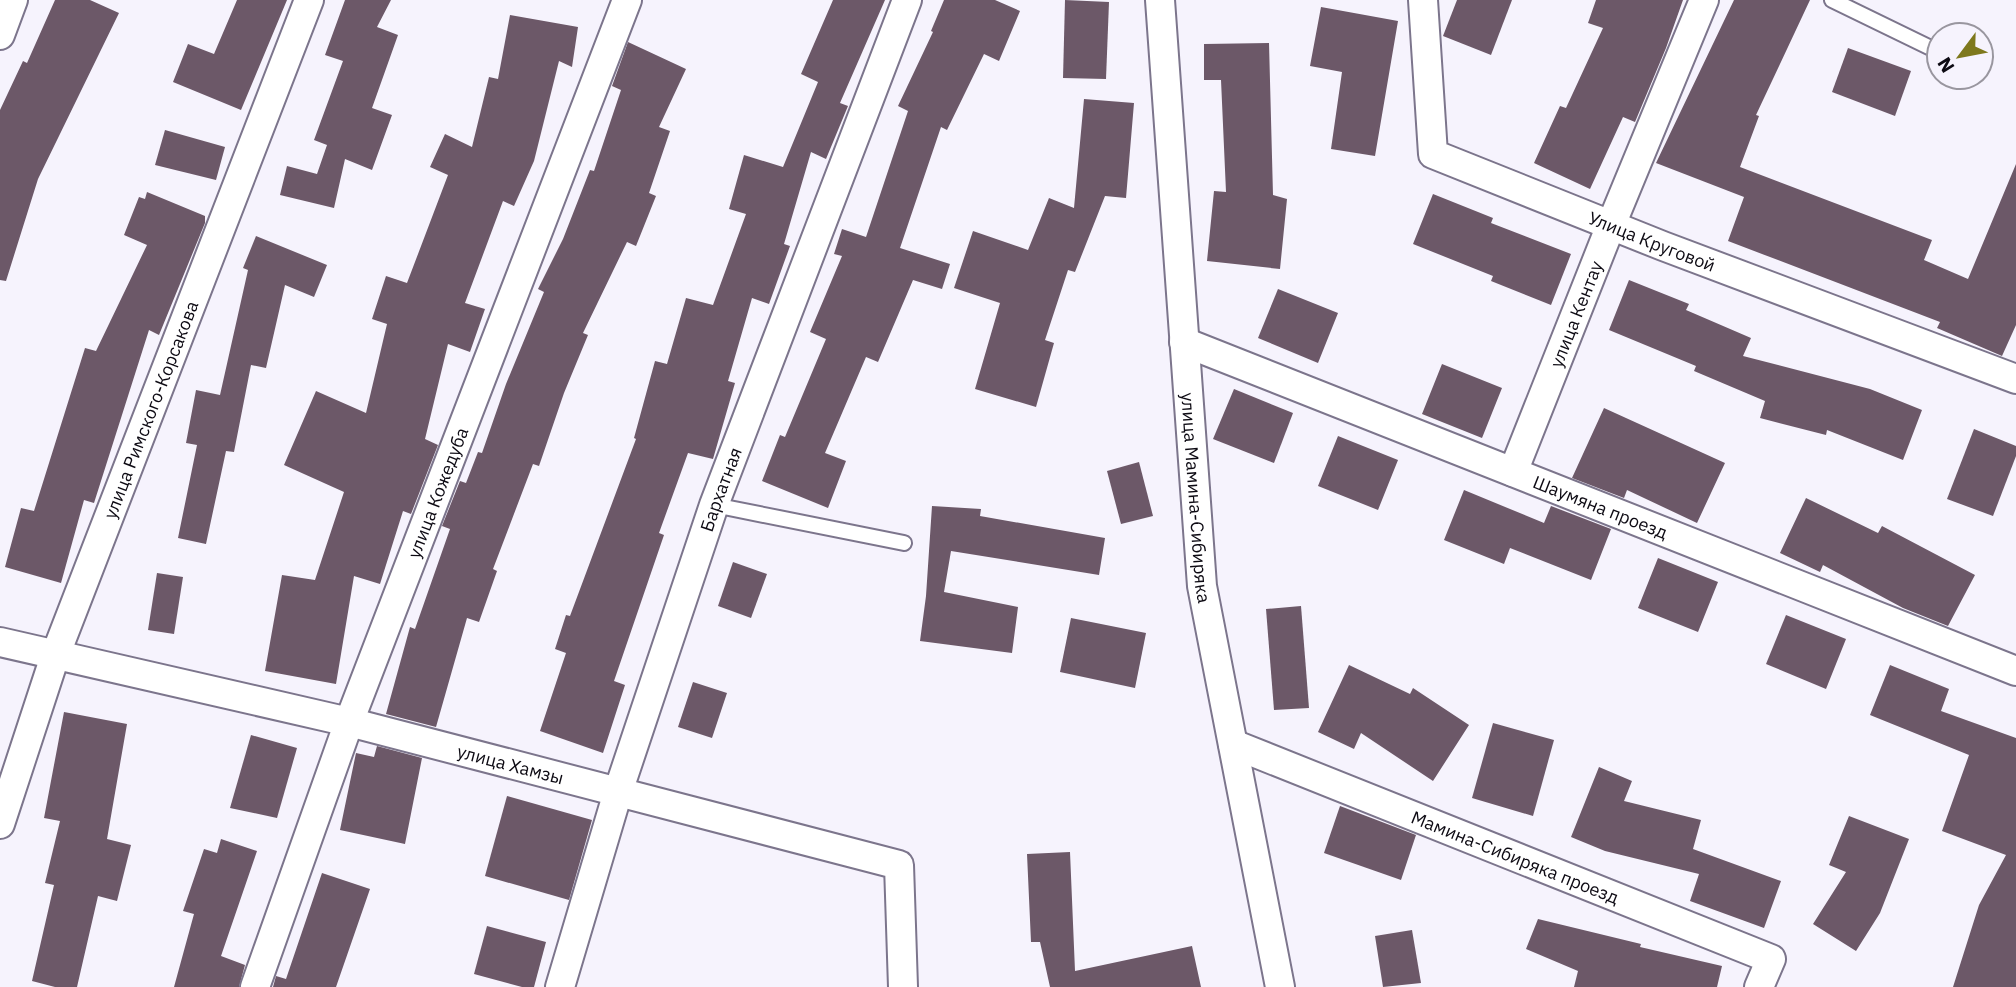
<svg xmlns="http://www.w3.org/2000/svg" width="2016" height="987" font-family="'IBM Plex Sans',sans-serif">
<style>
.building{fill:#6c5868}
.lines{fill:none;stroke-linecap:round;stroke-linejoin:round}
.service-casing{stroke:#7c758c;stroke-width:18}
.minor-casing{stroke:#7c758c;stroke-width:32}
.service{stroke:#fff;stroke-width:14}
.minor{stroke:#fff;stroke-width:28}
.labels{text-anchor:middle;dominant-baseline:central;stroke-width:5;stroke-linejoin:round;paint-order:stroke}
.street-label{font-size:18px;fill:#0d0a13;stroke:#f6f3fd}
</style>
<rect width="100%" height="100%" fill="#f6f3fd"/>
<g class="building">
<polygon points="55,0 90,0 119,13 38,179 6,281 0,280 0,110 23,61 27,63"/>
<polygon points="237,0 287,0 241,110 173,82 188,44 214,54"/>
<polygon points="345,0 391,0 377,27 398,35 372,108 392,115 372,170 345,159 334,208 280,195 287,166 317,174 327,145 314,140 343,61 325,55"/>
<polygon points="833,0 885,0 840,103 848,106 826,159 811,152 784,244 790,246 769,304 752,298 728,381 735,383 713,459 688,453 659,533 664,535 614,681 625,685 603,753 540,731 566,653 555,649 566,615 570,616 636,439 634,438 655,361 667,364 686,298 713,305 746,214 729,209 744,155 783,167 818,82 801,74"/>
<polygon points="944,0 995,0 1020,11 999,61 984,54 947,130 941,127 900,248 950,264 942,289 913,280 878,362 866,357 825,453 846,461 828,508 762,481 780,435 785,437 826,339 810,332 842,256 834,254 842,229 866,237 908,111 898,106 933,32 931,31"/>
<polygon points="1065,0 1109,2 1106,79 1063,78"/>
<polygon points="1457,0 1512,0 1491,55 1443,36"/>
<polygon points="1596,0 1683,0 1666,48 1635,122 1623,117 1590,189 1534,163 1560,106 1566,108 1603,28 1588,23"/>
<polygon points="1734,0 1810,0 1756,115 1759,116 1740,167 1932,240 1924,260 1968,279 2016,164 2016,325 2002,356 1937,328 1940,322 1728,241 1744,197 1656,163"/>
<polygon points="1321,7 1398,21 1375,156 1331,149 1342,72 1310,66"/>
<polygon points="510,15 578,27 572,67 559,61 534,161 514,206 503,201 465,303 485,309 470,352 448,344 425,439 438,445 411,514 403,511 380,584 354,576 336,684 265,671 282,575 315,580 344,492 284,465 316,391 366,413 387,324 372,319 386,276 407,283 448,175 430,167 445,134 472,147 489,77 498,79"/>
<polygon points="628,42 686,69 659,127 670,131 649,193 656,196 636,246 627,242 583,333 588,335 564,393 539,466 533,464 493,569 497,571 479,622 467,618 436,727 386,714 410,627 415,629 450,529 442,526 460,481 466,483 478,452 482,453 506,384 544,292 538,289 563,239 590,170 594,171 621,90 612,86"/>
<polygon points="1269,43 1273,195 1287,199 1280,269 1207,261 1214,191 1226,192 1221,80 1204,80 1204,44"/>
<polygon points="1848,48 1911,71 1895,116 1832,92"/>
<polygon points="1084,99 1134,103 1126,198 1105,196 1075,272 1068,270 1045,340 1054,343 1036,407 975,389 1000,303 954,288 973,231 1028,250 1049,198 1074,208"/>
<polygon points="165,130 225,147 216,180 155,165"/>
<polygon points="147,192 205,216 205,223 159,335 149,330 94,503 84,500 61,583 5,567 21,508 34,511 85,348 96,351 147,245 124,235 139,197 145,199"/>
<polygon points="1433,194 1493,218 1491,223 1571,254 1551,305 1491,281 1493,276 1413,244"/>
<polygon points="256,236 327,265 314,297 285,285 266,368 251,365 234,452 226,451 206,544 178,538 197,445 186,443 196,390 220,395 248,270 243,268"/>
<polygon points="1629,280 1689,304 1686,310 1751,338 1743,356 1870,389 1922,410 1903,460 1827,430 1826,435 1760,418 1765,401 1694,371 1696,366 1609,330"/>
<polygon points="1278,289 1338,313 1318,363 1258,338"/>
<polygon points="1442,364 1502,388 1482,438 1422,414"/>
<polygon points="1234,389 1293,413 1274,463 1213,439"/>
<polygon points="1604,408 1725,463 1697,523 1627,490 1624,498 1572,478"/>
<polygon points="1974,429 2016,446 2016,456 1993,516 1947,499"/>
<polygon points="1338,436 1398,460 1378,510 1318,486"/>
<polygon points="1139,462 1153,516 1121,524 1107,471"/>
<polygon points="1464,490 1544,523 1551,506 1611,529 1591,580 1510,548 1504,564 1444,540"/>
<polygon points="1806,498 1878,533 1882,526 1975,575 1948,626 1903,608 1823,565 1820,572 1780,553"/>
<polygon points="932,506 981,509 980,516 1105,538 1099,575 951,551 944,592 1018,607 1012,653 920,641 926,596"/>
<polygon points="1658,558 1718,582 1698,632 1638,608"/>
<polygon points="733,562 767,574 751,618 718,606"/>
<polygon points="157,573 183,577 174,634 148,630"/>
<polygon points="1301,606 1309,708 1274,710 1266,609"/>
<polygon points="1786,615 1846,639 1826,689 1766,664"/>
<polygon points="1071,618 1146,633 1135,688 1060,672"/>
<polygon points="1349,665 1410,694 1413,688 1469,725 1433,781 1361,733 1354,749 1318,732"/>
<polygon points="1890,665 1949,689 1941,711 2016,738 2016,987 1953,987 1979,905 2006,855 1942,831 1969,755 1870,715"/>
<polygon points="693,682 727,693 712,738 678,727"/>
<polygon points="64,712 127,724 107,839 131,845 117,901 98,896 77,987 55,987 32,981 54,885 45,883 60,821 44,818"/>
<polygon points="1493,723 1554,740 1533,816 1472,798"/>
<polygon points="251,735 297,748 277,818 230,808"/>
<polygon points="377,746 422,758 405,844 340,830 356,753 374,757"/>
<polygon points="1599,767 1632,781 1624,801 1701,820 1693,849 1781,881 1764,928 1690,901 1699,874 1605,851 1571,837"/>
<polygon points="507,796 592,820 569,900 485,876"/>
<polygon points="1340,806 1416,835 1401,880 1324,853"/>
<polygon points="1849,816 1909,839 1880,913 1856,951 1813,924 1846,872 1829,865"/>
<polygon points="221,839 257,851 221,956 245,965 239,987 174,987 194,914 183,911 204,849 217,853"/>
<polygon points="1070,852 1075,971 1192,946 1201,987 1050,987 1040,942 1031,942 1027,854"/>
<polygon points="322,873 370,889 336,987 273,987 276,976 286,979"/>
<polygon points="1538,919 1641,944 1640,947 1722,966 1717,987 1574,987 1578,971 1526,949"/>
<polygon points="487,926 546,942 534,987 522,987 474,974"/>
<polygon points="1412,930 1421,983 1383,987 1375,936"/>
</g>
<g class="lines">
<g class="service-casing">
<g id="service">
<polyline points="1832,0 1939,52"/>
<polyline points="714,505 904,543"/>
</g>
</g>
<g class="minor-casing">
<g id="minor">
<path id="s1" d="M1160,0l42,586 78,401"/>
<path id="s2" d="M1423,0l10,154 230,92 353,133"/>
<polyline points="0,35 13,0"/>
<path id="s3" d="M1184,342l832,329"/>
<path id="s4" d="M1513,472l98,-247 93,-225"/>
<path id="s5" d="M0,642l349,80 550,143 4,122"/>
<path id="s6" d="M1233,744l538,215 -12,28"/>
<path id="s7" d="M0,824l55,-168 254,-656"/>
<path id="s8" d="M255,987l94,-265 278,-722"/>
<path id="s9" d="M560,987l58,-195 96,-287 193,-505"/>
</g>
</g>
<use href="#service" class="service"/>
<use href="#minor" class="minor"/>
</g>
<g class="labels">
<g class="street-label">
<text stroke="none"><textPath href="#s2" startOffset="390">Улица Круговой</textPath></text>
<text stroke="none"><textPath href="#s4" startOffset="170">улица Кентау</textPath></text>
<text stroke="none"><textPath href="#s7" startOffset="441">улица Римского-Корсакова</textPath></text>
<text stroke="none"><textPath href="#s9" startOffset="523">Бархатная</textPath></text>
<text stroke="none"><textPath href="#s8" startOffset="527">улица Кожедуба</textPath></text>
<text stroke="none"><textPath href="#s1" startOffset="499">улица Мамина-Сибиряка</textPath></text>
<text stroke="none"><textPath href="#s3" startOffset="448">Шаумяна проезд</textPath></text>
<text stroke="none"><textPath href="#s5" startOffset="525">улица Хамзы</textPath></text>
<text stroke="none"><textPath href="#s6" startOffset="304">Мамина-Сибиряка проезд</textPath></text>
</g>
</g>
<g transform="translate(1960 56) rotate(238)"><circle r="33" fill="#f6f3fd" stroke="#99969f" stroke-width="2"/>
<path d="M0-5L12 26L0 18L-12 26Z" fill="#7e781d"/>
<text y="-10" font-size="19" font-weight="bold" text-anchor="middle" fill="#0d0a13">N</text>
</g>
</svg>
